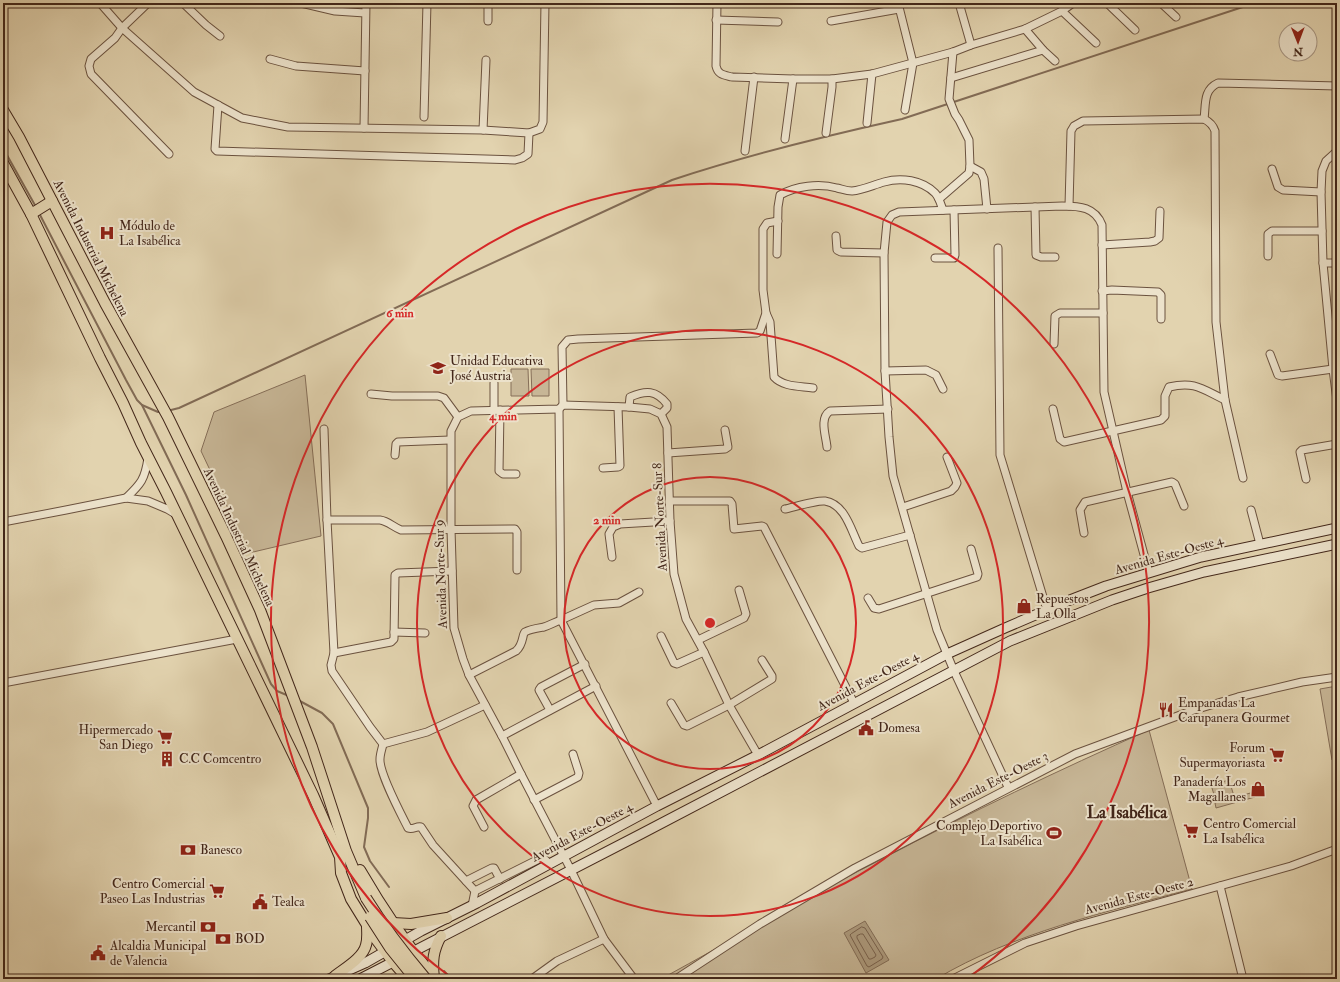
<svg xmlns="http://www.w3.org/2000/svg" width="1340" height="982" font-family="'IM FELL Double Pica',serif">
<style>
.green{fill:#c7b696;stroke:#856e58}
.water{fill:#ac997c;stroke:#826b55}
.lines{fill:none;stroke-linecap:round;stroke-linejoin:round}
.shore{stroke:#78604b;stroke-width:1}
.stream{stroke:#826b55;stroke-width:2}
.street-casing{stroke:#6b523f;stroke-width:9}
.secondary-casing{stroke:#43271a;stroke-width:11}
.primary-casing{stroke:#43271a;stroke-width:12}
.street{stroke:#ece2cb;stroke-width:7}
.secondary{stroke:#ece2cb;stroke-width:9}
.primary{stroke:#e2d3af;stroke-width:10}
.primary-bridge-casing{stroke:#43271a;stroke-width:12;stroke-linecap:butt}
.primary-bridge{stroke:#e2d3af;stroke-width:10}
.ring{fill:none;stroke:#d62828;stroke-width:2}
.labels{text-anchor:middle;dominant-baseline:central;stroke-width:4;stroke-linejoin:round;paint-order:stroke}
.poi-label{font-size:13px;fill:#43271a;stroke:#ece2cb;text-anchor:start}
.street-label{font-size:13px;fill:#43271a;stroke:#ece2cb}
.district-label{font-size:17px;font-weight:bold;fill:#43271a;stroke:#ece2cb}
.centre{fill:#d62828;stroke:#ece2cb;stroke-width:2}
.ring-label{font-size:12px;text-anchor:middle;font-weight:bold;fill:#d62828;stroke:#ece2cb;stroke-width:4;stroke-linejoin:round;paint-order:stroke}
</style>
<rect width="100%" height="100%" fill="#e2d3af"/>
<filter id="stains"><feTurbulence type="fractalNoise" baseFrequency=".005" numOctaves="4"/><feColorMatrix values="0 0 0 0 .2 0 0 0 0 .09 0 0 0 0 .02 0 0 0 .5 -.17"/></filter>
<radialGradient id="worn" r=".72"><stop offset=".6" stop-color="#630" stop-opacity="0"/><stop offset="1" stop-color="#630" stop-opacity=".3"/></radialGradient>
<g class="green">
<polygon points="511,369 528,369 529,396 511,396"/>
<polygon points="531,369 549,369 549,396 532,396"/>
<polygon points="305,375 321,536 249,553 201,451 214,412"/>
<polygon points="1337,686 1337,759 1332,760 1320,689"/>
<path d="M1149,730l43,159c-86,23 -179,44 -256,90h-275c73,-40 146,-82 221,-120 87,-46 177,-89 267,-129z"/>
<polygon points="1229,780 1234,796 1216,801 1211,785"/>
<polygon points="1254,792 1255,797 1216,808 1215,803"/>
</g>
<polygon class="water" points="865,921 889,960 866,973 844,933"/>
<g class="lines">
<g class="shore">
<polygon points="862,927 865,928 883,957 882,959 869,967 867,966 850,935 851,934"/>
<polygon points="861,934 863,934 876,955 875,957 871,959 869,959 857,938 857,936"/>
</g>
<g class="stream">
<polyline points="3,148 36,207"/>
<polyline points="39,213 126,380 137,400 142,405 186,495 271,684 277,691 289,696"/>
<polyline points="142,405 158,412 161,412"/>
<path d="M167,411l12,-3 493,-228c75,-25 153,-44 230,-61l353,-116"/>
<polyline points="298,700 322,713 333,724 368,808 368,818 364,847 370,861 389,887"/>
<polyline points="444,971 451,979"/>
</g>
<g class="street-casing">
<g id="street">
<polyline points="100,3 122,28 194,92 242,118 288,127 483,130 529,133 540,129 543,122 545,3"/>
<polyline points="148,3 122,28 115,38 91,59 89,66 91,74 169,154"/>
<polyline points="183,3 206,25 220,36"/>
<polyline points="301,3 335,11 365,13"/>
<path d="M717,3l-1,63c2,9 8,9 16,11l61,2h39l40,-5 81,-22 18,-7 54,-16 37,-18 11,-8"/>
<polyline points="898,3 913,63 905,110"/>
<polyline points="959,3 971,45"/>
<polyline points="1107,3 1135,30"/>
<polyline points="1161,3 1176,17"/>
<polyline points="1062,11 1096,43"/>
<polyline points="716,20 778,22"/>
<polyline points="488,21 488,3"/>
<polyline points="831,21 899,9"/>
<polyline points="1025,29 1043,50 1055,61"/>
<polyline points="270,59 296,66 365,71"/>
<polyline points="951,78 1043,50"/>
<polyline points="218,105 215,149 217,151 515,160 522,158 528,154 529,133"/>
<polyline points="424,117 427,3"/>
<path d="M1204,119c2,-15 -1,-29 14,-36l119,3"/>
<polyline points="867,123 872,74"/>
<polyline points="364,128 366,3"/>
<polyline points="483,130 486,60"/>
<polyline points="826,133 832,87 832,79"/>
<polyline points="785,139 793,79"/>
<polyline points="745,151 754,77"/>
<polyline points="1337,151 1326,161 1322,171 1321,192 1323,263 1333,369 1337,401"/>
<polyline points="970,166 981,172 984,179 987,209"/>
<polyline points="1272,169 1278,187 1283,190 1321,192"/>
<polyline points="939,199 969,173 970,166 969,140 959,120 955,114 949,99 953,52"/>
<path d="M1069,206l2,-75 3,-5 9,-5 121,-2c6,3 9,6 11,12l1,191 9,78 18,78"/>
<polyline points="1035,207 1036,255 1041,257 1055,257"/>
<polyline points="836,236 837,250 841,252 884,253"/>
<polyline points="1102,245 1150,242 1155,241 1159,238 1160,211"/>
<polyline points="998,248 1000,455 1047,610"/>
<path d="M777,254l1,-47 2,-12c16,-9 39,-12 57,-7 5,1 9,3 15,3 11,-1 21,-6 32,-9 17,-5 38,-2 51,11 4,4 6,12 8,17"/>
<polyline points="1268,256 1268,234 1272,231 1322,231"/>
<polyline points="935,258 954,258 955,255 954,210"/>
<polyline points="1323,263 1337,263"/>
<polyline points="1102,291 1112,290 1158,292 1161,295 1161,319"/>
<path d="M766,313l4,9 4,55c9,10 26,9 39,11"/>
<polyline points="1054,344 1055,316 1060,313 1103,313"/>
<polyline points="1270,354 1278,375 1282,376 1333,369"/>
<polyline points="885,371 926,370 936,375 943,389"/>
<polyline points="371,394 392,396 438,396 444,398 458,417"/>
<polyline points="563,405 562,347 568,340 578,339 757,333 760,331 766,313 763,290 763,229 767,223 778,221"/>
<path d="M629,407l1,-10c16,-7 26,-7 37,7v4l-6,6"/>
<polyline points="559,409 561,620 594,605 619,603 639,592"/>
<path d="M1053,409l7,30 4,3 97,-22 4,-4v-20l4,-9c26,-6 33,2 56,13"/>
<polyline points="494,410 494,383"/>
<polyline points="500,410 499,471 503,474 516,474"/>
<polyline points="324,429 327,520"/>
<path d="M827,447c-1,-11 -8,-29 3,-36l58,-2"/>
<polyline points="668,453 725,449 728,447 725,430"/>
<polyline points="395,455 396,444 398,442 450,440"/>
<polyline points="603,468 618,467 620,466 618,407"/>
<polyline points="1306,479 1300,452 1302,450 1337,444"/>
<path d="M126,498c15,-14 19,-19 22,-40"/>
<polyline points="669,501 730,501 732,504 734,529 762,526 764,527 854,703"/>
<polyline points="903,507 951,491 955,487 957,483 947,457"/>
<path d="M785,509c9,-2 32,-9 40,-8 20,3 26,29 34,45l3,2 48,-13"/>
<polyline points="1251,510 1260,544"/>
<polyline points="3,522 66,510 126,498 148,501 167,509 177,515"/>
<polyline points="1084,533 1080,510 1085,502 1172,482 1175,484 1184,506"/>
<polyline points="612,557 609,534 613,527 620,524 670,521"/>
<polyline points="868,598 874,608 879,609 977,577 978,574 971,549"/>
<polyline points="394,632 425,633"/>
<polyline points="661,636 674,663 677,664 704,652"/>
<polyline points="698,640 744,618 746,614 739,590"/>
<polyline points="334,653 391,642 394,639 395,575 398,573 452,571"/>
<path d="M469,675l47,-24c8,-7 6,-17 9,-19 5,-3 13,-4 19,-5 6,-2 11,-5 17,-7l96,186"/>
<polyline points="3,683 237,639"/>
<polyline points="671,703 684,725 687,726 729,705 772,679 772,676 762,660"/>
<path d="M485,705l-58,27 -44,12 -13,-17 -38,-56 -1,-6 3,-12 -7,-133h53c8,1 13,7 21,10l114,-1 2,3v38"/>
<polyline points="550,710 539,690 541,687 585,664"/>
<polyline points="502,736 596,686"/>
<path d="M383,744c-1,5 -3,10 -3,15 -1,14 21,55 28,69 5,2 8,-2 13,-1l12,18 42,46"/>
<path d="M1008,787l-54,-116 -17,-41 -44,-154 -4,-39 -4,-66 -1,-118 3,-31 5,-7 7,-3 163,-6c18,0 33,1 40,19l2,167 23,100 22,81"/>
<polyline points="534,800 578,777 579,773 573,754"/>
<polyline points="484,827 473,806 476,800 521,774"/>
<polyline points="466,881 492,868 494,868 500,879"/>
<polyline points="1220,886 1243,979"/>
<polyline points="472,906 475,891 539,859 543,858 550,864"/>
<polyline points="532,979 557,961 604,939"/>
<polyline points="634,979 604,939 571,870 521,774 502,736 469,675 463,659 454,628 451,529 451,431 458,417 471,411 559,409 563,405 629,407 650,409 661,414 667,427 670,521 674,574 686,619 704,652 729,705 758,755"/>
<polyline points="676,979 760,924 855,868 1075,754 1191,711 1238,697 1302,682 1337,677"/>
<polyline points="953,979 1025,943 1076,926 1291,866 1337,849"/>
</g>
</g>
<g class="secondary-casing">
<g id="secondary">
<polyline points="329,979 365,963 421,931 477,903 657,806 758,755 947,654 1005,628 1070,600 1106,586 1201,557 1337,528"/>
<polyline points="360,979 641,834 1010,641 1112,600 1148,588 1204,572 1337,544"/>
</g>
</g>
<g class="primary-casing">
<g id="primary">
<polyline points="3,110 19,137 105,303 168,417 226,536 260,610 312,747 346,851 366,898"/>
<polyline points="3,163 31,214 100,358 123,403 141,443 166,492 313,795 340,857 341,873 351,899 375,938 393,962 408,979"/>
<polyline points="31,214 52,201"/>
<path d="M360,870c22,38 47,75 75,109"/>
<polyline points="393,923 411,924 447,918"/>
<path d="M335,976c10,-8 28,-18 31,-31 2,-6 1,-13 1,-19"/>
<path d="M434,978c-2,-17 -1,-27 7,-42"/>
</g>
</g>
<use href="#street" class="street"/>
<use href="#secondary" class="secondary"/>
<use href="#primary" class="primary"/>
<g class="primary-bridge-casing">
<g id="primary-bridge">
<path d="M366,898c18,29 38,55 60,81"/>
<polyline points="370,917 390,948 415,979"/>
</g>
</g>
<use href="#primary-bridge" class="primary-bridge"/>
</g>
<g class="ring">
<circle cx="710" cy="623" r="146"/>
<circle cx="710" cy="623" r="293"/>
<path d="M452 978A439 439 0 1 1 968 978"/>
</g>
<defs>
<g id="hospital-bare" transform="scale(1.2)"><path d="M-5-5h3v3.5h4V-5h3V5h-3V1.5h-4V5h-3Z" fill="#8f2418" stroke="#ece2cb" stroke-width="2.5" paint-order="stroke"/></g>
<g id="school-bare" transform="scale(1.2)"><path d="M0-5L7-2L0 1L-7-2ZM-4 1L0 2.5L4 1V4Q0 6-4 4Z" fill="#8f2418" stroke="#ece2cb" stroke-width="2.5" paint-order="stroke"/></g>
<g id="shop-bare" transform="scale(1.2)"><path d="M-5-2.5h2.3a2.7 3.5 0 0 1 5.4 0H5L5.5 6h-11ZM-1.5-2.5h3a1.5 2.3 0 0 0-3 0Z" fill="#8f2418" stroke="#ece2cb" stroke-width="2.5" paint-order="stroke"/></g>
<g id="restaurant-bare" transform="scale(1.2)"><path d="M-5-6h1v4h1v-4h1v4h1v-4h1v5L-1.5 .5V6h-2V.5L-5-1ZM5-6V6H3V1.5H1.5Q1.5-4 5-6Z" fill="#8f2418" stroke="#ece2cb" stroke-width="2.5" paint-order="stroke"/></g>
<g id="civic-bare" transform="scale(1.2)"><path d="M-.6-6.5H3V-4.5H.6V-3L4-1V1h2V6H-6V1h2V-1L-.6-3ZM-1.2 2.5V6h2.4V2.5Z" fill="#8f2418" stroke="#ece2cb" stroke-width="2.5" paint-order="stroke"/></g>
<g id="supermarket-bare" transform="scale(1.2)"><path d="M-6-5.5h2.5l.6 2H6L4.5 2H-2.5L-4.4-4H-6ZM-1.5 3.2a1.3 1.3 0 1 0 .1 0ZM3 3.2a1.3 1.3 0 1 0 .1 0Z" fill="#8f2418" stroke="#ece2cb" stroke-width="2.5" paint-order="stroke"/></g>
<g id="building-bare" transform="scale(1.2)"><path d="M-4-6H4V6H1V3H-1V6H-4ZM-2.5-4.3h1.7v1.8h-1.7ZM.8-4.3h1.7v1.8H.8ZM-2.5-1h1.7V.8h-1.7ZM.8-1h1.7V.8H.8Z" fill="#8f2418" stroke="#ece2cb" stroke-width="2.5" paint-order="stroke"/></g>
<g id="stadium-bare" transform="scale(1.2)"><path d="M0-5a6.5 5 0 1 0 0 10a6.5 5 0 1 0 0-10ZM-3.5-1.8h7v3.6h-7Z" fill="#8f2418" stroke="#ece2cb" stroke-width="2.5" paint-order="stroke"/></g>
<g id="bank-bare" transform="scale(1.2)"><path d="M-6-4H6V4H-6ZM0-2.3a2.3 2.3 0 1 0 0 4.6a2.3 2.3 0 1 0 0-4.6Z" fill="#8f2418" stroke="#ece2cb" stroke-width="2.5" paint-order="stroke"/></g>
</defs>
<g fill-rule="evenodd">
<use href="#hospital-bare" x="107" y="233"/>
<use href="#school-bare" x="438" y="368"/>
<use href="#shop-bare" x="1024" y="606"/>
<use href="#restaurant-bare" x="1166" y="710"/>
<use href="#civic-bare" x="866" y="728"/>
<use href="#supermarket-bare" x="165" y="737"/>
<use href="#supermarket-bare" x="1277" y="755"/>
<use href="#building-bare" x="167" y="759"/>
<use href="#shop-bare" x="1258" y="789"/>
<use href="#supermarket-bare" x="1191" y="831"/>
<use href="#stadium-bare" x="1054" y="833"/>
<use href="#bank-bare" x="188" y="850"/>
<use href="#supermarket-bare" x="217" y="891"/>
<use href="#civic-bare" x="260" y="902"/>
<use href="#bank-bare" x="208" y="927"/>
<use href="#bank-bare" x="223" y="939"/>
<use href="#civic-bare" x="98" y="953"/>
</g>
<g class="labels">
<g class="poi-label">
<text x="119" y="226">Módulo de<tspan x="119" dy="15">La Isabélica</tspan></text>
<text x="450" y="361">Unidad Educativa<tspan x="450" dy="15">José Austria</tspan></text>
<text x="1036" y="599">Repuestos<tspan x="1036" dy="15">La Olla</tspan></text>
<text x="1178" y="703">Empanadas La<tspan x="1178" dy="15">Carupanera Gourmet</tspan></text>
<text x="878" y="728">Domesa</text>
<text x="153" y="730" text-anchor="end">Hipermercado<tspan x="153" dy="15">San Diego</tspan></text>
<text x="1265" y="748" text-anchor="end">Forum<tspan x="1265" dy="15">Supermayoriasta</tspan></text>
<text x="179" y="759">C.C Comcentro</text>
<text x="1246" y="782" text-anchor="end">Panadería Los<tspan x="1246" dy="15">Magallanes</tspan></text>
<text x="1203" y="824">Centro Comercial<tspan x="1203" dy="15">La Isabélica</tspan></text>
<text x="1042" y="826" text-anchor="end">Complejo Deportivo<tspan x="1042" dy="15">La Isabélica</tspan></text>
<text x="200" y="850">Banesco</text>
<text x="205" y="884" text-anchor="end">Centro Comercial<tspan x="205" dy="15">Paseo Las Industrias</tspan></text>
<text x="272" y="902">Tealca</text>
<text x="196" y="927" text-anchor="end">Mercantil</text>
<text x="235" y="939">BOD</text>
<text x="110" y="946">Alcaldia Municipal<tspan x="110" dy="15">de Valencia</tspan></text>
</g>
<g class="street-label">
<text transform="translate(91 248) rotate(63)">Avenida Industrial Michelena</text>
<text transform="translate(660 517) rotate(-93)">Avenida Norte-Sur 8</text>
<text transform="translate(239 537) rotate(65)">Avenida Industrial Michelena</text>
<text transform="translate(1169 555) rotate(-16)">Avenida Este-Oeste 4</text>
<text transform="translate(441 574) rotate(-92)">Avenida Norte-Sur 9</text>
<text transform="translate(868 681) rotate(-28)">Avenida Este-Oeste 4</text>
<text transform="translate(998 780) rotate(-27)">Avenida Este-Oeste 3</text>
<text transform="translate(582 832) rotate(-28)">Avenida Este-Oeste 4</text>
<text transform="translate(1139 896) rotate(-15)">Avenida Este-Oeste 2</text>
</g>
<g class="district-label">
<text x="1127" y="812">La Isabélica</text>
</g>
</g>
<circle cx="710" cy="623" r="6" class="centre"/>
<g class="ring-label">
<text x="400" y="317">6 min</text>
<text x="503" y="420">4 min</text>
<text x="607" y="524">2 min</text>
</g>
<rect width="1340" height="982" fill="none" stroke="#e2d3af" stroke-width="16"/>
<rect x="4" y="4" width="1332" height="974" fill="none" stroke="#43271a" stroke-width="2"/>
<rect x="8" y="8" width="1324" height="966" fill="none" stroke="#43271a"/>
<g transform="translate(1298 42) rotate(179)"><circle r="19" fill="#ece2cb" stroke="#a89784"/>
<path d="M0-3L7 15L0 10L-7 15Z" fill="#8f2418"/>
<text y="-6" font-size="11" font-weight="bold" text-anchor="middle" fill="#43271a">N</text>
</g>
<rect width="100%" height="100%" filter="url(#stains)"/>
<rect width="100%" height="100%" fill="url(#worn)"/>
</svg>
